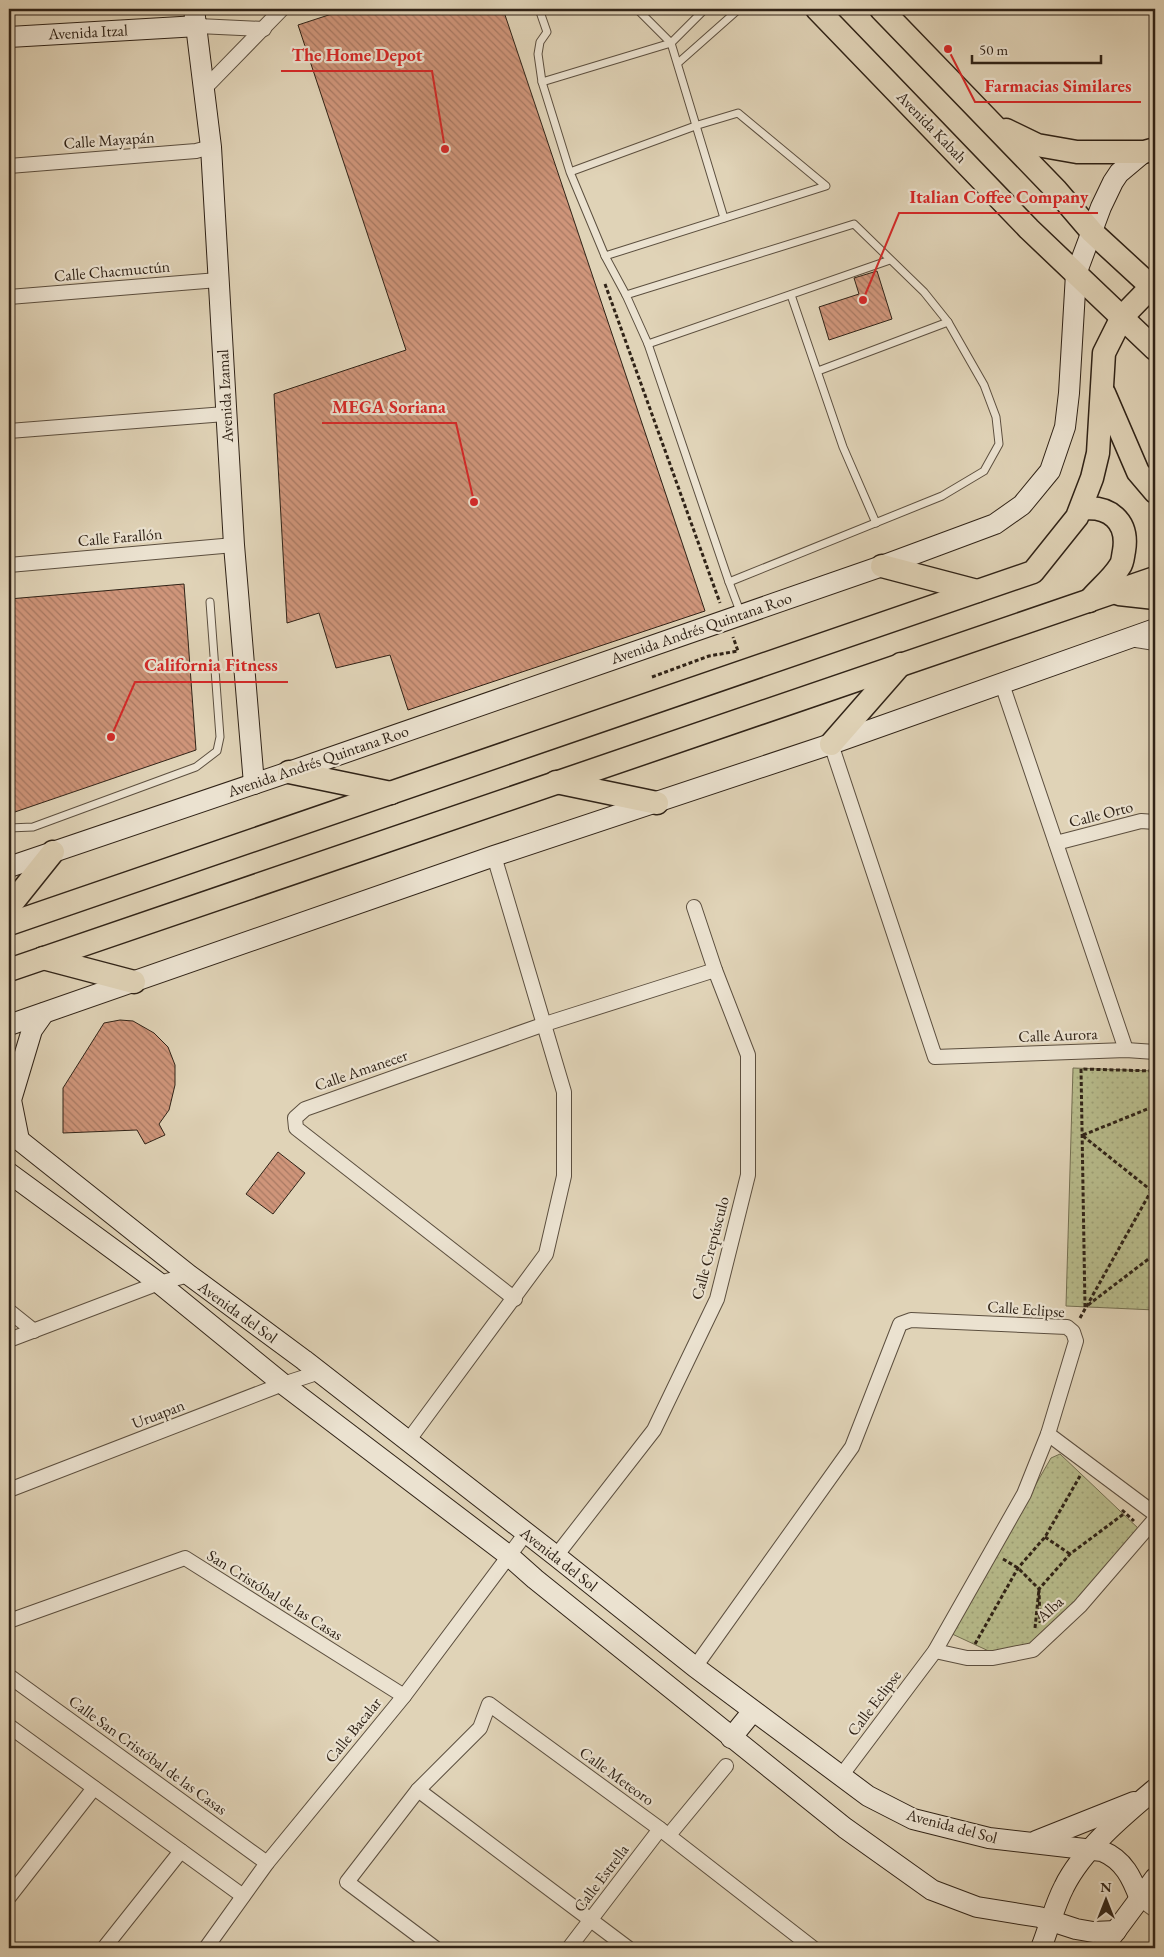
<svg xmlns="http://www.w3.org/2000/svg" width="1164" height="1957" font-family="'EB Garamond',serif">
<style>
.park{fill:url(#park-dots);stroke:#746f51}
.building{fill:url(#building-back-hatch);stroke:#302317}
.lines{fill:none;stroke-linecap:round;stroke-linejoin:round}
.lane-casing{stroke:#5c4f3f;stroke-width:9}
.street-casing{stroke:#5c4f3f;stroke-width:16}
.secondary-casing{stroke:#302317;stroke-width:22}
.primary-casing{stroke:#302317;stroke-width:25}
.path{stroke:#302317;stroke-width:3;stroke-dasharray:4 2.5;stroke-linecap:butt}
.lane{stroke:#ebe2d0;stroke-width:7}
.street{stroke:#ebe2d0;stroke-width:14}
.secondary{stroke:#ebe2d0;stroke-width:20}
.primary{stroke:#e0d3b7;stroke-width:22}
.labels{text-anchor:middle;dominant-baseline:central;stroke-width:4.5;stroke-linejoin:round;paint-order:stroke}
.street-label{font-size:16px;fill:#302317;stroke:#ebe2d0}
.leader{fill:none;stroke:#d62828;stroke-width:2}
.callout-dot{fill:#d62828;stroke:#ebe2d0;stroke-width:2}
.callout-label{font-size:18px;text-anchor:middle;font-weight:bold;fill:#d62828;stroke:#ebe2d0;stroke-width:4.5;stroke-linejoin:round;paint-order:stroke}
</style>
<defs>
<pattern id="park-dots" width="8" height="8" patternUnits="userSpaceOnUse" patternTransform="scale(1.25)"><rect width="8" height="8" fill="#b7bb8b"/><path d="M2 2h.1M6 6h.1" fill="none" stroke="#9ea077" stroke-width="1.8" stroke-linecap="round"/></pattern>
<pattern id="building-back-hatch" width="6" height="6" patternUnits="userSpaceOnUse" patternTransform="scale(1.25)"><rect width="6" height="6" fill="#cf957a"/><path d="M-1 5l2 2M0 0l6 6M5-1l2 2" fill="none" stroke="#a87963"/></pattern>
</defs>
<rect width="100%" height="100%" fill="#e0d3b7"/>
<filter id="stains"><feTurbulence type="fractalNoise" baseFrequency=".004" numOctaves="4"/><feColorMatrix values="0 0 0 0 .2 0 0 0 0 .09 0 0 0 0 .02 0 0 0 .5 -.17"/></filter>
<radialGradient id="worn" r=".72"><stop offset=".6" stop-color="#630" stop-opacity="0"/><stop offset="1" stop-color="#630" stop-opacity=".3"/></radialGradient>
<g class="park">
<polygon points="1073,1068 1155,1071 1155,1310 1066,1306"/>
<polygon points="1060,1454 1139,1529 1078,1603 1031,1646 993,1653 950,1633 1051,1458"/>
</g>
<g class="building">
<polygon points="347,9 503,9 705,611 408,710 390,655 336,668 319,613 287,623 274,394 406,350 298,25"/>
<polygon points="877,271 892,319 829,340 819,307 859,294 854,278"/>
<polygon points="184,584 196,750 9,814 9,599"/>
<polygon points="120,1020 133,1021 154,1033 168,1047 175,1065 175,1085 169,1110 159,1124 165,1135 145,1144 137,1130 63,1133 63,1088 104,1023"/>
<polygon points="278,1152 305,1173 273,1214 246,1194"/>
</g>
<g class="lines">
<g class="lane-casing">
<g id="lane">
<polyline points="539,9 547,32 540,42 538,54 542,82 570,172 605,256 826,186 738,113 698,125 570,172"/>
<polyline points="637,9 671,43 724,218"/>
<polyline points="678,63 739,9"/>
<polyline points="542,82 671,43 705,9"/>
<polygon points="854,224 924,292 948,322 984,385 996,417 999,444 984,471 942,496 729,582 648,344 626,295"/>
<polyline points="605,256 626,295"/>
<polyline points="791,295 843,447 876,523"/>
<polyline points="648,344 890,260"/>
<polyline points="818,371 948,322"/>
<polyline points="729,582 741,614"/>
<polyline points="9,828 33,827 196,767 217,751 220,737 210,602"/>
</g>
</g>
<g class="street-casing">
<g id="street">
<polyline points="198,26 264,29"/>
<polyline points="205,88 282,9"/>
<polyline points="9,166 196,151 211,147"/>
<polyline points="9,297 218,280"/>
<polyline points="9,431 225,414"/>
<polyline points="9,565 234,545"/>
<polyline points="1130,639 1155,643"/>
<polyline points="1002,684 1126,1050"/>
<polyline points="831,744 935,1057 1126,1050 1155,1052"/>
<polyline points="1056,843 1141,821 1155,822"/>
<polyline points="515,1299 296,1128 295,1118 305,1109 545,1024 715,970"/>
<polyline points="9,1311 34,1331"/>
<polyline points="9,1340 159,1283 189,1275"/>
<polyline points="1048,1434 1155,1514"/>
<polyline points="408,1441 546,1254 564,1176 564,1092 494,856"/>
<polyline points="9,1490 283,1384 320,1372"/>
<polyline points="556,1556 654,1430 717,1299 748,1175 748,1055 715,970 694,907"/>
<polyline points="9,1621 185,1558 404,1696"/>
<polyline points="935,1651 967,1658 993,1658 1033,1650 1080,1606 1155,1519"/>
<polyline points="695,1667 852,1447 900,1324 911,1320 1067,1327 1073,1332 1076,1341 1048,1434 1024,1494 935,1651 841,1776"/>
<polyline points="9,1676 267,1863"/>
<polyline points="9,1726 243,1896"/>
<polyline points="418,1790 628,1948"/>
<polyline points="669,1835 726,1766"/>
<polyline points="9,1897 94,1788"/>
<polyline points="1140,1899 1155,1910"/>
<polyline points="104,1948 181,1851"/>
<polyline points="206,1948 267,1863 404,1696 526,1533"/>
<polyline points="435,1948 347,1882 418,1790 480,1728 489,1704 660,1829 813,1948"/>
<polyline points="569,1948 660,1829"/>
</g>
</g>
<g class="secondary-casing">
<g id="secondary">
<polyline points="194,9 211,147 234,545 254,784"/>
<polyline points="9,37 198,26"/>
<polyline points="9,867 289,772 882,566 995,524 1022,505 1050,471 1065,427 1069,393 1076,274 1101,207 1113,182 1119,173 1144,152"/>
<polyline points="9,1025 494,856 831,744 1155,629"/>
<path d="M9,1132l180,143 115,85 252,196 139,111 173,129 45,23 76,19 113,13c22,9 30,27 38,48"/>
<polyline points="19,1140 11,1100 32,1030 44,1013"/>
<polyline points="9,1173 159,1283 283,1384 508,1555 535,1579 845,1828 932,1890 977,1907 1039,1917 1076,1929 1093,1932 1116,1931"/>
<polyline points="731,1738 753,1711"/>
<polyline points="1036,1841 1134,1802"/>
<path d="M1041,1948c8,-20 13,-42 23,-61 18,-37 60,-72 91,-98"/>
<polyline points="1103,1948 1155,1878"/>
</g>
</g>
<g class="primary-casing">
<g id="primary">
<polyline points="817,9 1029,229 1155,349"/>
<polyline points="881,9 1056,190 1092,232 1155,290"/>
<polyline points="1006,130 1037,145 1077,152 1144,152 1155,149"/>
<polyline points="1104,393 1138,472 1155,492"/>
<path d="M1081,509c28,-4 48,12 43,42 -1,4 -1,11 -4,15 -7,12 -22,24 -31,35"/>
<polyline points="882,566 977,591"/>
<polyline points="1119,594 1155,598"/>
<polyline points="831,744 901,664"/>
<polyline points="289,772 391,793"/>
<polyline points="556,782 657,803"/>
<polyline points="9,907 53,852"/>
<polyline points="9,924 1033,572 1077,517 1092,478 1098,453 1104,353 1122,317 1155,283"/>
<polyline points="43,958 134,982"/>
<polyline points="9,970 1155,578"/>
</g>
</g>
<g class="path">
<polyline points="605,284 720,603"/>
<polyline points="652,677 709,656 738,651 733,637"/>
<polyline points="1083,1135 1155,1106"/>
<polyline points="1083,1136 1152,1191 1155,1191"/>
<polyline points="1088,1305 1155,1254"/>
<polyline points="1085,1307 1081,1069 1155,1071"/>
<polyline points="1080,1318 1155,1184"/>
<polyline points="1122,1510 1134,1521"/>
<polyline points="1045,1537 1070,1554"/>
<polyline points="1003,1559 1018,1568 1039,1589 1070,1554 1125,1513"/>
<polyline points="1035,1628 1039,1589 1040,1623"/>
<polyline points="975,1644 1018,1568 1045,1537 1080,1476"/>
</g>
<use href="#lane" class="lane"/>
<use href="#street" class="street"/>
<use href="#secondary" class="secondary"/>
<use href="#primary" class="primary"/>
</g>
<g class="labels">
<g class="street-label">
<text transform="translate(88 32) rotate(-3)">Avenida Itzal</text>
<text transform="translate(932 127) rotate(46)">Avenida Kabah</text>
<text transform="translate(109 140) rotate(-4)">Calle Mayapán</text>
<text transform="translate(112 271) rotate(-5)">Calle Chacmuctún</text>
<text transform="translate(225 396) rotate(-93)">Avenida Izamal</text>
<text transform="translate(120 537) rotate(-5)">Calle Farallón</text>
<text transform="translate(701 628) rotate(-19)">Avenida Andrés Quintana Roo</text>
<text transform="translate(318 761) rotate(-19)">Avenida Andrés Quintana Roo</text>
<text transform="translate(1101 814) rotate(-14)">Calle Orto</text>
<text transform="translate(1058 1035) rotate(-2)">Calle Aurora</text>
<text transform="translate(361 1070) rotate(-19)">Calle Amanecer</text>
<text transform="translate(710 1248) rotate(-75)">Calle Crepúsculo</text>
<text transform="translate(1026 1309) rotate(4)">Calle Eclipse</text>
<text transform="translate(238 1312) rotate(36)">Avenida del Sol</text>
<text transform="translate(158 1414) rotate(-21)">Uruapan</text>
<text transform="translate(559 1559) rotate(38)">Avenida del Sol</text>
<text transform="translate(275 1595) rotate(32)">San Cristóbal de las Casas</text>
<text transform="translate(1050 1609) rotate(-43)">Alba</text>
<text transform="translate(874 1703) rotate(-53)">Calle Eclipse</text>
<text transform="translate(353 1730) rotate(-51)">Calle Bacalar</text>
<text transform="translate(148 1755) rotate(36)">Calle San Cristóbal de las Casas</text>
<text transform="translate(617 1776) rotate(36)">Calle Meteoro</text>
<text transform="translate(952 1826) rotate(15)">Avenida del Sol</text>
<text transform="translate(601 1878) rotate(-53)">Calle Estrella</text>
</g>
</g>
<path class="leader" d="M445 149L432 71H281M948 49L975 102H1141M863 300L899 213H1098M474 502L456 423H322M111 737L135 682H288"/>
<g class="callout-dot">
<circle cx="445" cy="149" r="5"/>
<circle cx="948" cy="49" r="5"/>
<circle cx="863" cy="300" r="5"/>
<circle cx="474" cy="502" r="5"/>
<circle cx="111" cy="737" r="5"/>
</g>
<g class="callout-label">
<text x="357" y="61">The Home Depot</text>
<text x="1058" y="92">Farmacias Similares</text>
<text x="999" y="203">Italian Coffee Company</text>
<text x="389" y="413">MEGA Soriana</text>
<text x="211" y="671">California Fitness</text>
</g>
<rect width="1164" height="1957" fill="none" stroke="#e0d3b7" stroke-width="30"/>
<rect x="10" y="10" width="1144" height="1937" fill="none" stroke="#302317" stroke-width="2.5"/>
<rect x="15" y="15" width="1134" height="1927" fill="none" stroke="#302317"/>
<g transform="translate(1106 1900)" stroke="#ebe2d0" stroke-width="4" paint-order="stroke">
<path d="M0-4L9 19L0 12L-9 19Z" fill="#302317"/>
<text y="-8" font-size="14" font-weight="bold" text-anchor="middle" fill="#302317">N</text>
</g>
<path d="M972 55v8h129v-8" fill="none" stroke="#302317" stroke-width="2.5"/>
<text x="979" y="55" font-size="15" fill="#302317" stroke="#ebe2d0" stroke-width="4" paint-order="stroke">50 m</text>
<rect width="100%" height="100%" filter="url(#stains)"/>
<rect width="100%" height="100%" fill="url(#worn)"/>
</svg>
